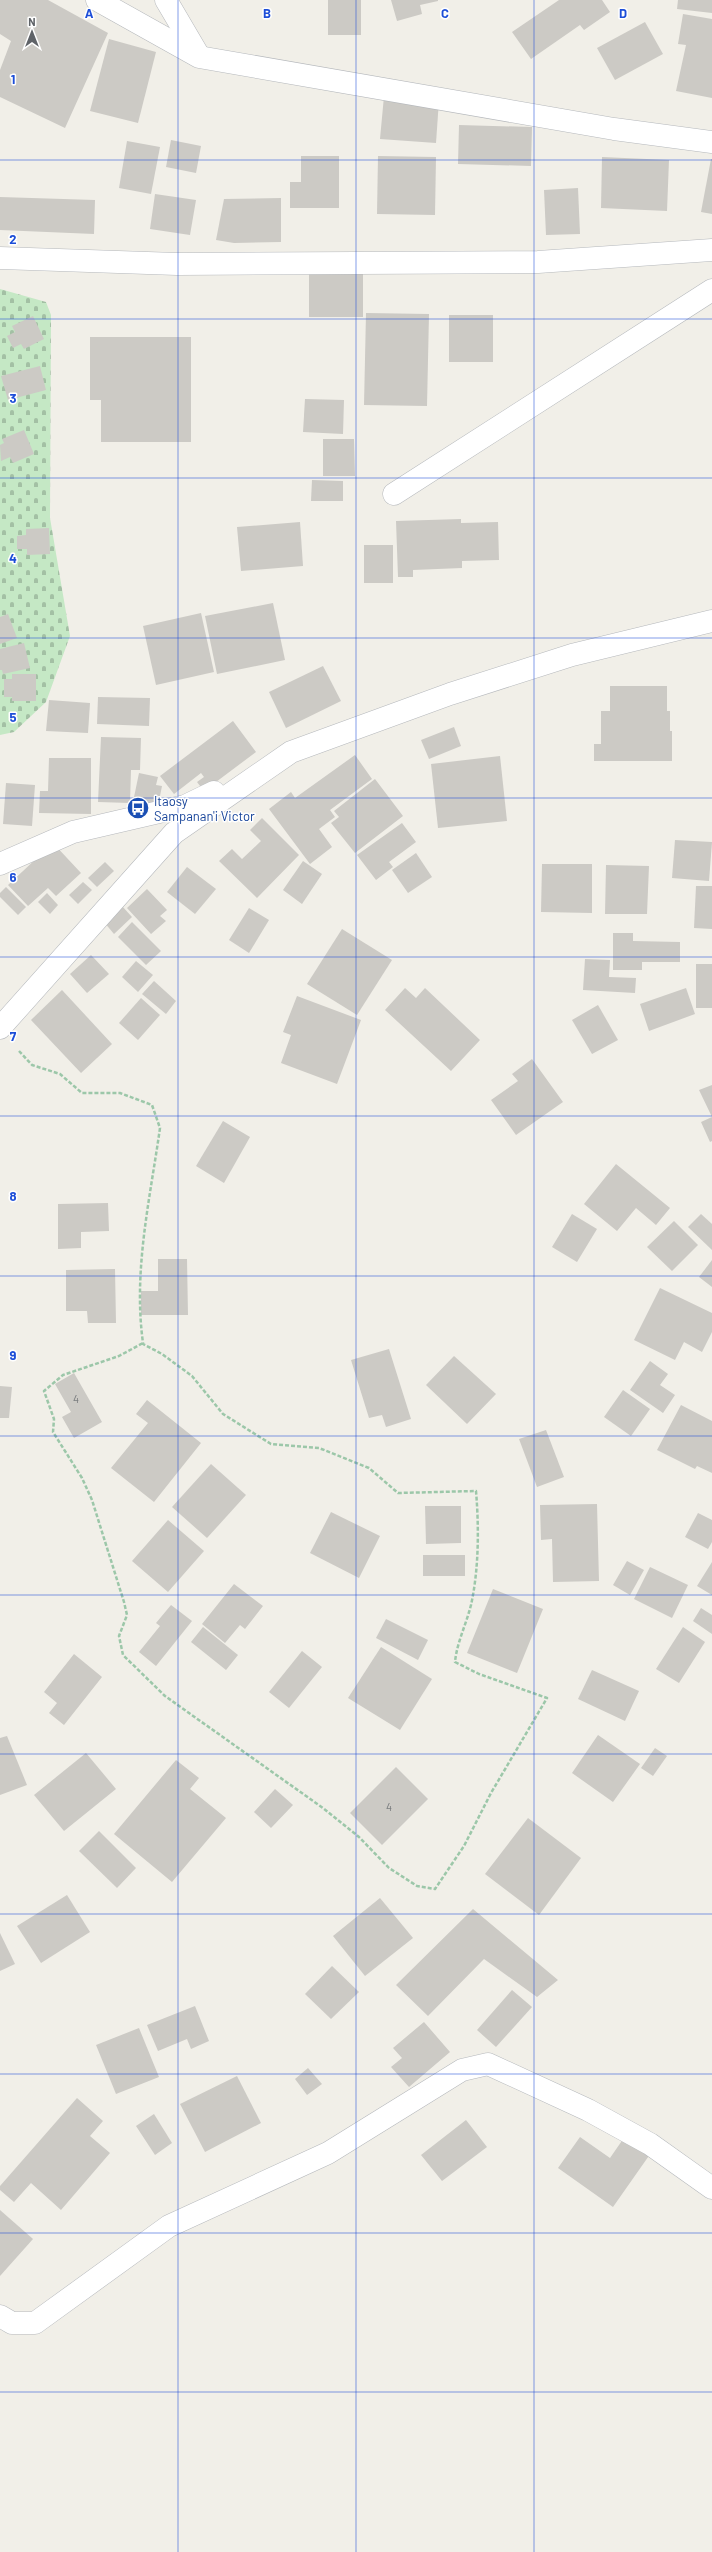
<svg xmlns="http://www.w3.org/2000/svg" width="712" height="2552" font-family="Barlow,sans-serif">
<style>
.cemetery{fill:url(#cemetery-stones)}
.building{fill:#cccac5}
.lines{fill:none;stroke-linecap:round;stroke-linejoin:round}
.minor-casing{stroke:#b5b8bc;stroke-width:23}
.path{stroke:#9cc7a9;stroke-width:2.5;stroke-dasharray:4 2;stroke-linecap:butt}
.minor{stroke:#fff;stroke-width:22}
.grid{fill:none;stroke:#1d4ed8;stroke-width:1;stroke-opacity:0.55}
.labels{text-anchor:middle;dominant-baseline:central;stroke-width:3;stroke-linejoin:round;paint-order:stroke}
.number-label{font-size:11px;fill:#7a7d7f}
.transit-label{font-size:13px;fill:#164399;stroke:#fff;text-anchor:start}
.grid-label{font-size:13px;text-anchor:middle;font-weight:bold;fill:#1d4ed8;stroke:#fff;stroke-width:3;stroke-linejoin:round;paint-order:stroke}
</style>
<defs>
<pattern id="cemetery-stones" width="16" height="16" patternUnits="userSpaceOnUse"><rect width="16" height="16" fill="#c5e8c5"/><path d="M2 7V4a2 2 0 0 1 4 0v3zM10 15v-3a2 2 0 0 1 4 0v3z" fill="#a3c0a4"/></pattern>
</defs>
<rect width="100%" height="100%" fill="#f1efe8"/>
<polygon class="cemetery" points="0,289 46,302 51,315 50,518 70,636 46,702 14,732 0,735"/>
<g class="building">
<polygon points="0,0 48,0 108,33 65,128 0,97 0,70 11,41 0,34"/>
<rect x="328" y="0" width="33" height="35"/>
<polygon points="391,0 438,0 438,1 420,5 422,14 397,21"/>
<polygon points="559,0 602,0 610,12 584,30 580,25 531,59 512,32"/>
<polygon points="678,0 712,0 712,13 677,9"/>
<polygon points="683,14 712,19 712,98 676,91 686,45 678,44"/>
<polygon points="645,22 663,54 615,80 597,48"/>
<polygon points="109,39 156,52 138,123 90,111"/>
<polygon points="384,96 439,100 436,143 380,139"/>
<polygon points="459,125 532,127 531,166 458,164"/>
<polygon points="171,140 201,146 196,173 166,167"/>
<polygon points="127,141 160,147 151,194 119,188"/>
<polygon points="301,156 339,156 339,208 290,208 290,182 301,182"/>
<polygon points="378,156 436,157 435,215 377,214"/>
<polygon points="602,157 669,160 667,211 601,208"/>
<polygon points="711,159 712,159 712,214 701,212"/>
<polygon points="578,188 580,234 546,235 544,190"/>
<polygon points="155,194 196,200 190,235 150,229"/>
<polygon points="0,197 95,200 94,234 0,230"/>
<polygon points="281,198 281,242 234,243 216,240 224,199"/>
<rect x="309" y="273" width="54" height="44"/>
<polygon points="366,313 429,314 427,406 364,405"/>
<rect x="449" y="315" width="44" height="47"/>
<polygon points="33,316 44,339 24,349 21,344 13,348 7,336 15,332 12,326"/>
<polygon points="90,337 191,337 191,442 101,442 101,400 90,400"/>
<polygon points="40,366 46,390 8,400 1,376"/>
<polygon points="305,399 344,400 343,434 303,432"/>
<polygon points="24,430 34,454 13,463 10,457 1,461 0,445 4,443 2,439"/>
<polygon points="323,439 354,439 355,476 323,476"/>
<polygon points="312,480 343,481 343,501 311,501"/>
<polygon points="461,519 461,523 498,522 499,560 462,561 462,568 413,570 413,577 398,577 396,521"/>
<polygon points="300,522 303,566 241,571 237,527"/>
<polygon points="49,528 50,554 27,555 27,549 17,549 17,536 26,535 26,529"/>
<rect x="364" y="545" width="29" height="38"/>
<polygon points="273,603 285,660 217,674 205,616"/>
<polygon points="201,613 214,672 156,685 143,626"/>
<polygon points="8,614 17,638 0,644 0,617"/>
<polygon points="24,643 30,668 3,674 2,670 0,670 0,649"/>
<polygon points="323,666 341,701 286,728 269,692"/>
<polygon points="12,674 36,674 36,701 12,701 12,697 4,697 4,679 12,679"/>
<polygon points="610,686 667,686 667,711 670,711 670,731 672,731 672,761 594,761 594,744 601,744 601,711 610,711"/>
<polygon points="98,697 150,698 149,726 97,724"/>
<polygon points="49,700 90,703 88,733 46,731"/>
<polygon points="233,721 256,752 204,791 197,782 204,777 201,773 174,794 160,776"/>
<polygon points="454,727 461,746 429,759 421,740"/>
<polygon points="101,737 141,738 140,770 131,770 130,803 98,802"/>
<polygon points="355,755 372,779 330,810 335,817 319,829 332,847 310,864 269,809 291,792 295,798"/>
<polygon points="500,756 507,821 438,828 431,764"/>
<polygon points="49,758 91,758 91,814 39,813 40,791 48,791"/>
<polygon points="139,773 158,777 156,785 162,786 158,806 133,802"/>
<polygon points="375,779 403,816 355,853 331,823 339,817 334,811"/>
<polygon points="6,783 35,785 32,826 3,824"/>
<polygon points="262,818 299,855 257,898 219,861 232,849 242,859 261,841 250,830"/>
<polygon points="402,823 416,842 389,862 393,867 376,880 357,855"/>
<polygon points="675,840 712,842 709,881 672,878"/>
<polygon points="53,843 81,873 56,896 48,888 28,906 8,885"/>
<polygon points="416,853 432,877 408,893 392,870"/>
<polygon points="303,861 322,874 302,904 283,890"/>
<polygon points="105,862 114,871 97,887 88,878"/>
<polygon points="542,864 592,864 592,913 541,912"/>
<polygon points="606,865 649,866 647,914 605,914"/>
<polygon points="187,867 216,889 195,914 167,892"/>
<polygon points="83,882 92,890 78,904 69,895"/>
<polygon points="696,886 712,886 712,929 694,928"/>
<polygon points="6,887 26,907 18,915 0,897 0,893"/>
<polygon points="147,889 167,910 160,916 166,921 151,934 127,908"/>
<polygon points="47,893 58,905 50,914 38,902"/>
<polygon points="122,906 132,917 114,934 104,922"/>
<polygon points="249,908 269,920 249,953 229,940"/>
<polygon points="132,922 161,951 146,965 118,937"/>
<polygon points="342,929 392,960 357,1015 307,984"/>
<polygon points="613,933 633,933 633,941 680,942 680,962 642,962 642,970 613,970"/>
<polygon points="91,955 109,974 87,993 70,974"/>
<polygon points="585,959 610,960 609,977 636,978 635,993 583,990"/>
<polygon points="136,961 153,975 138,992 122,977"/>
<rect x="696" y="964" width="16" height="44"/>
<polygon points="154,981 176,1001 166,1014 142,994"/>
<polygon points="405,988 416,998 425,988 480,1040 451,1071 385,1010"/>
<polygon points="686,988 695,1014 649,1031 640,1004"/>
<polygon points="62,990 112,1044 81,1073 31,1020"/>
<polygon points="297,996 361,1020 337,1084 281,1063 291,1035 283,1032"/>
<polygon points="141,998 160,1015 138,1040 119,1023"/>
<polygon points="598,1005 618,1040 592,1054 572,1020"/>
<polygon points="532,1059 563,1102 516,1135 491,1100 518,1081 512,1074"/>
<polygon points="712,1085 712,1141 710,1142 701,1122 712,1117 699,1090"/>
<polygon points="223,1121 250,1137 224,1183 196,1166"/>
<polygon points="616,1164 670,1208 656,1225 636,1208 617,1231 584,1204"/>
<polygon points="108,1203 109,1231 81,1232 81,1248 58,1249 58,1204"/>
<polygon points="572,1214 597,1229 577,1262 552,1247"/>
<polygon points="701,1214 712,1224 712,1250 688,1227"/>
<polygon points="674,1221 698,1245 672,1271 647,1247"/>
<polygon points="158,1259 187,1259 188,1315 141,1315 141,1291 158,1291"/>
<polygon points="712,1260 712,1287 699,1277"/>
<polygon points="115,1269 116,1323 88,1323 87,1311 66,1311 66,1270"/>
<polygon points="660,1288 712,1313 712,1332 702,1352 684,1342 675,1360 634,1340"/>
<polygon points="389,1349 411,1419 386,1427 382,1415 369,1418 351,1360"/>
<polygon points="454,1356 496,1394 467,1424 426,1385"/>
<polygon points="650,1361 668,1374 660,1385 675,1395 663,1413 630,1390"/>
<polygon points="74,1373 102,1422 74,1438 62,1417 71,1412 55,1384"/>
<polygon points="0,1386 12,1387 9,1418 0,1418"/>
<polygon points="623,1390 650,1409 631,1436 604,1417"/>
<polygon points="147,1400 201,1443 154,1502 111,1468 148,1423 136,1414"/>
<polygon points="681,1405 712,1421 712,1473 697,1466 695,1469 657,1450"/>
<polygon points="546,1430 564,1477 537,1487 519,1439"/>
<polygon points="211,1464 246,1495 207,1538 172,1507"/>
<polygon points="597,1504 599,1581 553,1582 552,1539 541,1540 540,1505"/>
<polygon points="425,1506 461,1506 461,1543 426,1544"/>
<polygon points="331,1512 380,1536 359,1578 310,1553"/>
<polygon points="698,1513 712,1520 712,1542 708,1549 685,1537"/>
<polygon points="168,1520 204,1551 168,1592 132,1561"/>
<rect x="423" y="1555" width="42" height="21"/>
<polygon points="627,1561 644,1570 630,1595 613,1585"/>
<polygon points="712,1562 712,1595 697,1586"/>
<polygon points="650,1567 688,1585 672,1618 634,1599"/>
<polygon points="234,1584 263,1606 245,1629 240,1625 225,1643 202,1624"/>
<polygon points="493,1589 543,1609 517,1673 467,1653"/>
<polygon points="171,1605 192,1621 156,1666 139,1652 160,1626 156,1623"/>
<polygon points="701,1608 712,1615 712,1634 693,1621"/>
<polygon points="386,1619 428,1640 418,1660 376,1638"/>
<polygon points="203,1627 238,1655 226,1670 191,1642"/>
<polygon points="683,1627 705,1642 679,1683 656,1669"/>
<polygon points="381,1647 432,1679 400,1730 348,1698"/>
<polygon points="302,1651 322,1667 289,1708 269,1692"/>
<polygon points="74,1654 102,1677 64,1725 49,1713 57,1703 44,1692"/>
<polygon points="592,1670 639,1691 625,1721 578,1699"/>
<polygon points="598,1735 640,1764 613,1802 572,1773"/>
<polygon points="7,1736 27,1785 0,1795 0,1738"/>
<polygon points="655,1748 667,1756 653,1776 641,1768"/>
<polygon points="86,1753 116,1789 64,1831 34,1795"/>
<polygon points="176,1760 199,1778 190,1789 226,1818 172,1882 114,1834"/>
<polygon points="396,1767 428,1799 382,1845 350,1813"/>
<polygon points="275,1789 293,1805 271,1828 254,1812"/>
<polygon points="528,1818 581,1858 539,1915 485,1874"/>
<polygon points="99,1831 136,1868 117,1888 79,1851"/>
<polygon points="67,1895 90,1932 41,1963 17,1926"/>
<polygon points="380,1898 413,1938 365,1976 333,1936"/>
<polygon points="473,1909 558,1980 537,1997 484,1959 428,2016 396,1985"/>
<polygon points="0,1933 15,1964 0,1971"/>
<polygon points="332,1966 359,1992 331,2019 305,1994"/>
<polygon points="512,1990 532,2007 496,2047 477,2030"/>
<polygon points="195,2006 209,2041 191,2049 187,2039 158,2051 147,2025"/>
<polygon points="424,2022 450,2052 409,2087 391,2067 402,2058 393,2048"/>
<polygon points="139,2028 159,2077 116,2094 96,2045"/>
<polygon points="308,2068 322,2084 307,2095 295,2079"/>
<polygon points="237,2076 261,2123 205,2152 180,2104"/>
<polygon points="77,2098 103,2121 90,2136 110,2153 61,2210 31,2183 14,2202 0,2190 0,2186"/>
<polygon points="154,2114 172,2143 155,2155 136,2126"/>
<polygon points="466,2120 487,2147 442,2181 421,2155"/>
<polygon points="628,2132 653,2150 613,2207 558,2168 580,2137 610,2158"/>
<polygon points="0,2210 33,2239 0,2276"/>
</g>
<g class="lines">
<g class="minor-casing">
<g id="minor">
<polyline points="97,0 199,57 614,129 712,142"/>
<polyline points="166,0 199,56"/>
<polyline points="0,258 177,264 538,262 712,250"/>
<polyline points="394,494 712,290"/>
<polyline points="0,864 73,832 185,806 214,792"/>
<polyline points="0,1028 174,833 291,752 450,694 572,655 712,621"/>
<polyline points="0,2316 12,2323 35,2323 169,2226 328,2153 462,2070 488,2064 588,2110 650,2144 712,2188"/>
</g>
</g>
<path class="path" d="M19,1051l13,14 28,9 22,19h38l32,12 8,23c-10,71 -27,143 -17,215v1l19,10 30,22 31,38 48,30 48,4 50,20 29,25 78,-2c3,36 3,78 -5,114 -5,20 -14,37 -16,57l24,12 68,24 -56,95 -27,53 -29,43 -18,-3 -28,-18 -30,-31 -36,-29 -158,-112 -42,-41 -4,-19 8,-21 -3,-13 -32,-102 -10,-22 -29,-46 1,-13 -10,-28 19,-16 56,-19 24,-13"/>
<use href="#minor" class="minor"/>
</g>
<path class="grid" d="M178,0v2552M356,0v2552M534,0v2552M0,160h712M0,319h712M0,478h712M0,638h712M0,798h712M0,957h712M0,1116h712M0,1276h712M0,1436h712M0,1595h712M0,1754h712M0,1914h712M0,2074h712M0,2233h712M0,2392h712"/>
<defs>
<g id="bus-disc" transform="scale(1.15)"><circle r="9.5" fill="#1a4fb4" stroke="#fff"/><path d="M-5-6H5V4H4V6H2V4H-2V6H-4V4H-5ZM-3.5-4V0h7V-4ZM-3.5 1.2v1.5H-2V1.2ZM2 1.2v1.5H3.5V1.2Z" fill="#fff"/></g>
</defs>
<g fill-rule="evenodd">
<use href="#bus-disc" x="138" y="808"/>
</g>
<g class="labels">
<g class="number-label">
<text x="76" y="1398">4</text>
<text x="389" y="1806">4</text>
</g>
<g class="transit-label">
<text x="154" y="801">Itaosy<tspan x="154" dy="15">Sampanan'i Victor</tspan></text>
</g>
</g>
<g class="grid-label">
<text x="89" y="18">A</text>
<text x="267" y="18">B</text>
<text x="445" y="18">C</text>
<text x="623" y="18">D</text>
<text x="13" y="84">1</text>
<text x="13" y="244">2</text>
<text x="13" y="403">3</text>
<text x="13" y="563">4</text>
<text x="13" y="722">5</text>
<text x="13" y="882">6</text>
<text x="13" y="1041">7</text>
<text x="13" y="1201">8</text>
<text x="13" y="1360">9</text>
</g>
<g transform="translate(32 32)" stroke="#ffffff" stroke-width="3" paint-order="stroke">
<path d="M0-3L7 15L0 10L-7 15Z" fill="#5f6368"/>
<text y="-6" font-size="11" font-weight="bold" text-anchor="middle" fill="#5f6368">N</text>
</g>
</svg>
